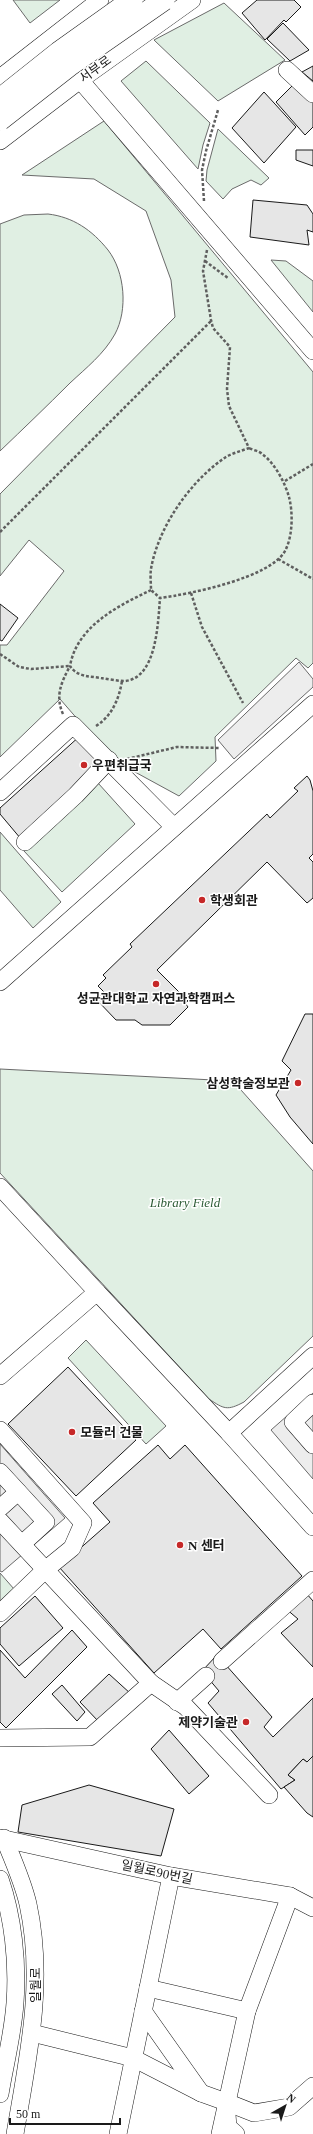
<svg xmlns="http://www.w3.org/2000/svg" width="313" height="2134" font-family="'Times New Roman','Noto Sans KR',serif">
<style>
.green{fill:#e0efe3;stroke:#6a6a6a}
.parking{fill:#ededed;stroke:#6a6a6a}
.building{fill:#e6e6e6;stroke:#1a1a1a}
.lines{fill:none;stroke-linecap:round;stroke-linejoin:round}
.minor-casing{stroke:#1a1a1a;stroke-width:18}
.path{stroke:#5f5f5f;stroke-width:2.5;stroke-dasharray:3 2;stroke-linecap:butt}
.minor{stroke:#fff;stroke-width:17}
.major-bridge-casing{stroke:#1a1a1a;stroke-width:22;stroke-linecap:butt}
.major-bridge{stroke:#fff;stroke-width:21}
.poi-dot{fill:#c62828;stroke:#fff;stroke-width:1.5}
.labels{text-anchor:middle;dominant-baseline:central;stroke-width:3;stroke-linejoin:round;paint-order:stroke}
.street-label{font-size:13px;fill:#1a1a1a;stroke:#fff}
.poi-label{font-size:13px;font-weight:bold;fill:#1a1a1a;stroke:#fff;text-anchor:start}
.park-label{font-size:13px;font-style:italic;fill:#2b5a34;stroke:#fff}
</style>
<rect width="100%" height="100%" fill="#fff"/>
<g class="green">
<polygon points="13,0 60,0 30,23"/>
<polygon points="224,3 285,60 218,101 154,40"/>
<polygon points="146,61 210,123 203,145 198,169 121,81"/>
<polygon points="104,121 313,372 313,663 308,668 296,658 215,737 216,761 179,796 113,760 60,699 0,757 0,645 7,645 64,571 29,540 0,576 0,494 175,317 171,280 146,211 94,179 22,175"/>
<polygon points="218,129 269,178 261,185 251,180 232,189 223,199 206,181 207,170"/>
<path d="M48,214c25,3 44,16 60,36 17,22 20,60 7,84 -11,20 -29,34 -45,49 -23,23 -47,46 -70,68v-227l24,-9z"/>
<polygon points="271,260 286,261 313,281 313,312"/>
<polygon points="98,783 135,824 62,892 24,851"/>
<polygon points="0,832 61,902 33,928 0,890"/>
<path d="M0,1069l233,12 80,90v165l-69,66c-17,9 -20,7 -35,-3l-209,-226z"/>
<polygon points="86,1340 166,1426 146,1444 68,1358"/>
<polygon points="0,1573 14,1589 0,1602"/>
</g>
<g class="parking">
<polygon points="299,662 313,679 313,687 234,759 218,740"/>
<polygon points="313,1393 313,1479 271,1430"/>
<polygon points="0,1444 65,1518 2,1572 0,1571"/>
</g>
<g class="building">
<polygon points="257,0 294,0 301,7 286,22 284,20 265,40 242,13"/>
<polygon points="283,23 309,50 290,61 267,39"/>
<polygon points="313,66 313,81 302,72"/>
<polygon points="296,82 313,100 313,127 305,135 276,102"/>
<polygon points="264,92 296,127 264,163 232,128"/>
<polygon points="296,150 313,150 313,166 296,160"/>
<polygon points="253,200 307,205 313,214 313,232 307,230 309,245 250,237"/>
<polygon points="0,604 18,618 2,641 0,640"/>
<polygon points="81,735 105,761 21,839 0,814 0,808"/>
<polygon points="307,776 310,780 313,791 313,854 309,858 313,862 313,898 307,903 267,862 157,970 188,1001 185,1003 188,1007 170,1025 142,1025 135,1020 116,1020 96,999 104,992 98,986 106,978 103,975 132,947 130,944 267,814 270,818 298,791 294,788"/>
<polygon points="305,1014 313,1014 313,1144 290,1117 276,1095 291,1070 282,1061"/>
<polygon points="68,1367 136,1440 76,1496 8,1424"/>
<polygon points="158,1445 170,1459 185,1445 302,1576 221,1649 203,1629 154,1673 59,1567 110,1522 93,1503"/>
<polygon points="306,1593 313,1601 313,1667 281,1633 298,1619 285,1608"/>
<polygon points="35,1596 63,1628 19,1666 0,1644 0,1628"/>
<polygon points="72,1630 87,1647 6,1728 0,1722 0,1650 25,1678"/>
<polygon points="217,1655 272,1717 264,1727 273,1737 313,1698 313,1756 307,1762 303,1759 288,1775 295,1780 281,1789 208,1703 219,1691 202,1671"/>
<polygon points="109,1674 131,1694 99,1722 80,1702"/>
<polygon points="62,1685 85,1712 77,1721 52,1694"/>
<polygon points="169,1730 209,1776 189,1794 151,1749"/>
<polygon points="313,1756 313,1817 307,1813 284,1787 295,1780 288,1775 303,1759 307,1762"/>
<polygon points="89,1785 174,1809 161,1856 18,1832 22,1805"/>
</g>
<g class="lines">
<g class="minor-casing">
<g id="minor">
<polyline points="287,70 313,94"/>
<polyline points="0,78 100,0"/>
<polyline points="80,80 313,351"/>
<polyline points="0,141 80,80 192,0"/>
<polyline points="0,792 73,725 174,827"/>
<polyline points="25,842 76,795 109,760"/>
<polyline points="0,982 313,704"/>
<polyline points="0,1187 97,1292"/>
<polyline points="0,1376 97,1292 229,1433 313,1527"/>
<polyline points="313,1403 293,1422 313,1445"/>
<polyline points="0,1430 83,1523 72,1548 45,1570 0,1613"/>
<polyline points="229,1433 313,1356"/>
<polyline points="0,1472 46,1522 22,1544"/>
<polyline points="0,1508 18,1492"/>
<polyline points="0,1521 151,1683 186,1707 269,1795"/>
<polyline points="222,1661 313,1580"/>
<polyline points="177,1702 206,1676"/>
<polyline points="0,1738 90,1737 151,1683"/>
<polyline points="0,1838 171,1876 290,1896 313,1908"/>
<path d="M4,1838c9,22 19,44 24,66 17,78 0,153 -13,230"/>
<path d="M0,1879c13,38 18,83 15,124 -2,30 -10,61 -15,91"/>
<polyline points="148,1988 247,2011"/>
<polyline points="143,2011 201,2093 226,2102 228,2127 236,2134"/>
<polyline points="32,2033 133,2058 201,2093"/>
<polyline points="226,2102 254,2113 289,2107 313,2086"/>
<polyline points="118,2134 171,1876"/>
<polyline points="220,2134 247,2011 290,1896"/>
</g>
</g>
<g class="path">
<polyline points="204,201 202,170 206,151 218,110"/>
<path d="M207,250l-4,21 8,49 2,8 17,19 -3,42 2,17 20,42c-8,3 -16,5 -23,9 -35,23 -68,70 -75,112 -1,6 0,14 0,21l9,8c30,-4 110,-20 125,-47 8,-15 8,-39 4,-54 -4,-14 -14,-34 -27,-43 -3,-3 -9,-4 -13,-6"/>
<polyline points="205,261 228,278"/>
<polyline points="285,481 313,464"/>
<polyline points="0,532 211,321"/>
<polyline points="278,559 313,579"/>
<path d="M151,590c-33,16 -74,36 -81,76 7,11 19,10 31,12 7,1 16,3 24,3 32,-3 33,-59 35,-83"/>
<polyline points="191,593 202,627 243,703"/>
<polyline points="0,654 19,667 31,669 70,666"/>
<path d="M63,714c-8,-18 -2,-31 7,-48"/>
<path d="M96,726c16,-10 23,-27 26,-45"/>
<polyline points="127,759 177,747 219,748"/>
</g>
<use href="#minor" class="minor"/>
<g class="major-bridge-casing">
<g id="major-bridge">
<polyline points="0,99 59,52 132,0"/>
<polyline points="0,120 69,66 164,0"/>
</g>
</g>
<use href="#major-bridge" class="major-bridge"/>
</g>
<g class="poi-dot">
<circle cx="84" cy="765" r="4"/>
<circle cx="202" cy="900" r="4"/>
<circle cx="156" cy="984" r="4"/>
<circle cx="298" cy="1083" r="4"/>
<circle cx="72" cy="1432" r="4"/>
<circle cx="180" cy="1545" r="4"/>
<circle cx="246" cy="1722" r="4"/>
</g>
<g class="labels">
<g class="street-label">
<text transform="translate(95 69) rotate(-36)">서부로</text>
<text transform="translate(157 1872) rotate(12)">일월로90번길</text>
<text transform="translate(35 1985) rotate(-90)">일월로</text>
</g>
<g class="poi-label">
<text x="92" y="765">우편취급국</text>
<text x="210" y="900">학생회관</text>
<text x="156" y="998" text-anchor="middle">성균관대학교 자연과학캠퍼스</text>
<text x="290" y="1083" text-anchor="end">삼성학술정보관</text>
<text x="80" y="1432">모듈러 건물</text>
<text x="188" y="1545">N 센터</text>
<text x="238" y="1722" text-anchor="end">제약기술관</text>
</g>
<g class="park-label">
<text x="185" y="1202">Library Field</text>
</g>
</g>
<g transform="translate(285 2106) rotate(39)" stroke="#ffffff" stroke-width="3" paint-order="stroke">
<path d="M0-3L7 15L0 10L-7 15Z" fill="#1a1a1a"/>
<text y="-6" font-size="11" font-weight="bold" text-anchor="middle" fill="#1a1a1a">N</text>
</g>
<path d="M10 2118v6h110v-6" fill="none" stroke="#1a1a1a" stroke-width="2"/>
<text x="16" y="2118" font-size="12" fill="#1a1a1a" stroke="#ffffff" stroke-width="3" paint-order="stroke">50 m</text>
</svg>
